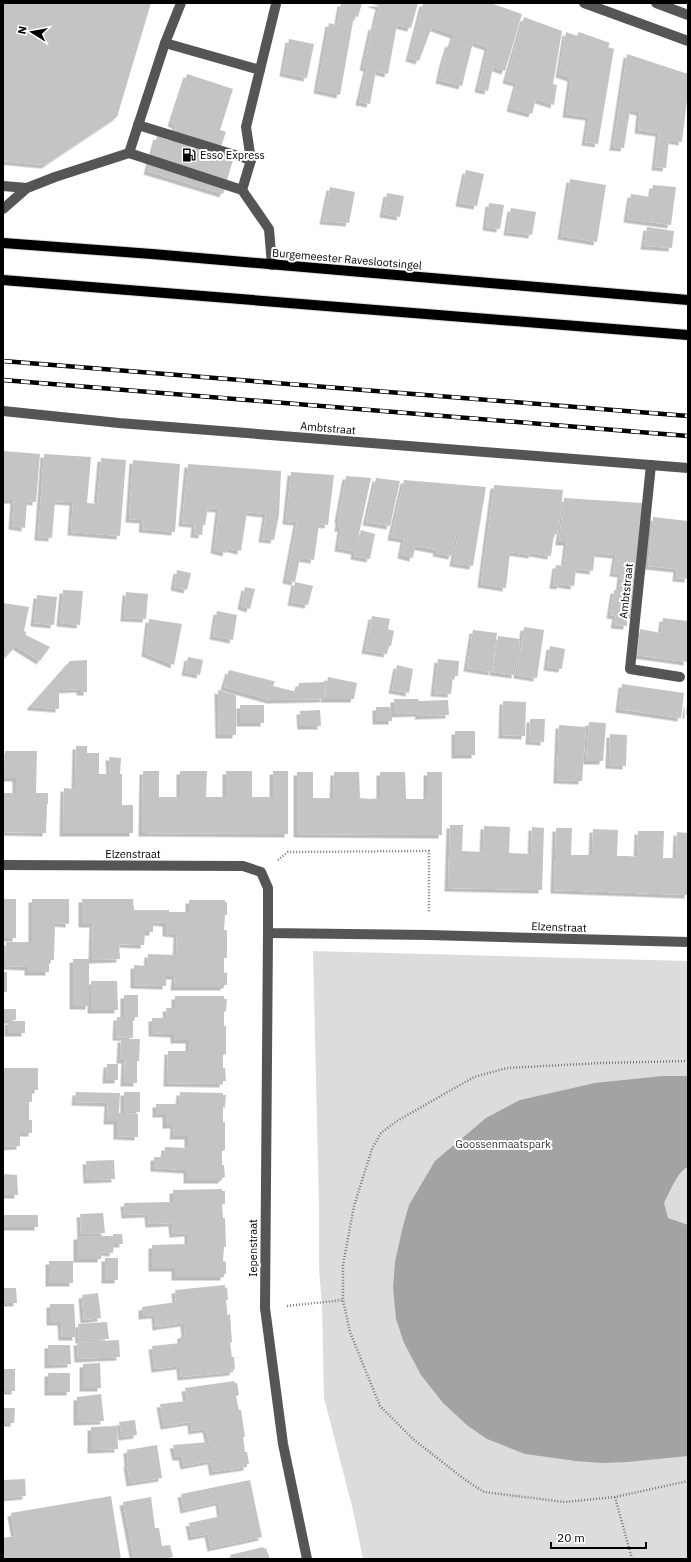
<svg xmlns="http://www.w3.org/2000/svg" width="691" height="1562" font-family="'IBM Plex Sans',sans-serif">
<style>
.green{fill:#dcdcdc}
.water{fill:#a3a3a3}
.building{fill:#c4c4c4;filter:url(#shadow)}
.lines{fill:none;stroke-linecap:round;stroke-linejoin:round}
.major-casing{stroke:#dbdbdb;stroke-width:12}
.path{stroke:#777;stroke-width:2.5;stroke-dasharray:1 2;stroke-linecap:butt}
.minor{stroke:#555;stroke-width:10}
.major{stroke:#000;stroke-width:10}
.rail-casing{stroke:#000;stroke-width:4.5}
.rail{stroke:#fff;stroke-width:3;stroke-dasharray:9;stroke-linecap:butt}
.labels{text-anchor:middle;dominant-baseline:central;stroke-width:4;stroke-linejoin:round;paint-order:stroke}
.poi-label{font-size:11px;fill:#000;stroke:#fff;text-anchor:start}
.street-label{font-size:11px;fill:#000;stroke:#fff}
.park-label{font-size:11px;fill:#333;stroke:#fff}
</style>
<defs>
<filter id="shadow"><feDropShadow dx="-3.5" dy="3.5" stdDeviation="0" flood-color="#0004"/></filter>
</defs>
<rect width="100%" height="100%" fill="#fff"/>
<polygon class="green" points="313,951 688,961 688,1559 363,1559 353,1510 324,1398 322,1305 319,1270 319,1206"/>
<path class="water" d="M662,1076h26v91c-10,3 -19,27 -24,36l4,15 20,7v231l-61,6 -25,1 -26,-2 -51,-7 -38,-15 -19,-13 -25,-23 -22,-28 -17,-32 -8,-24 -3,-31 2,-26 7,-32 7,-25 26,-44 51,-43 34,-18 75,-17z"/>
<g class="building">
<polygon points="3,3 151,3 117,117 45,165 3,161"/>
<polygon points="341,3 362,3 358,17 354,16 340,95 317,90 329,23 337,25"/>
<polygon points="370,3 418,3 411,28 397,25 388,74 376,71 370,104 359,102 367,68 363,67 372,26 374,27 379,6"/>
<polygon points="423,3 490,3 522,14 505,71 493,67 488,91 478,89 488,47 473,42 462,86 439,80 443,62 449,43 451,44 454,35 432,27 419,61 409,58"/>
<polygon points="524,17 562,31 553,84 557,85 554,105 536,99 532,114 510,108 517,83 506,80"/>
<polygon points="566,32 577,36 579,32 610,43 608,47 614,49 598,144 585,142 589,117 566,114 571,78 559,74"/>
<polygon points="289,39 314,44 307,78 283,73"/>
<polygon points="627,54 688,74 688,92 682,142 669,140 666,168 655,167 659,133 638,130 640,112 630,110 624,148 613,147"/>
<polygon points="187,74 233,89 220,130 226,132 218,155 233,160 223,194 147,171 157,136 171,141 176,125 171,123"/>
<polygon points="466,170 484,174 477,206 459,203"/>
<polygon points="570,179 606,185 597,242 561,236"/>
<polygon points="653,185 676,187 671,225 627,219 631,194 651,197"/>
<polygon points="330,187 355,192 349,223 323,221"/>
<polygon points="387,193 404,196 400,217 383,214"/>
<polygon points="489,203 504,205 500,229 486,227"/>
<polygon points="511,208 536,212 532,235 507,232"/>
<polygon points="647,227 674,231 672,248 644,246"/>
<polygon points="3,451 40,454 36,502 27,501 25,528 12,526 14,500 3,500"/>
<polygon points="44,454 91,457 87,503 97,504 101,458 126,460 120,536 71,532 73,502 55,501 52,538 38,537"/>
<polygon points="133,460 180,464 175,532 142,529 143,520 129,519"/>
<polygon points="188,464 281,471 279,515 274,540 262,539 266,514 247,512 241,551 227,548 226,553 214,550 219,509 208,508 205,525 203,525 202,535 194,534 195,524 182,523"/>
<polygon points="291,472 334,475 328,525 319,524 314,560 300,558 295,582 286,580 297,522 286,521"/>
<polygon points="346,476 371,478 356,548 361,530 375,534 370,559 354,556 355,551 338,548 341,528 338,528 339,520 338,519"/>
<polygon points="376,478 400,481 390,526 366,522"/>
<polygon points="404,480 486,487 473,566 453,563 459,528 457,528 452,556 436,553 437,550 415,546 413,558 401,555 404,539 391,537"/>
<polygon points="494,485 563,490 558,534 554,534 551,556 532,553 532,555 510,552 506,588 481,584"/>
<polygon points="564,498 643,503 630,619 627,618 627,626 614,625 616,616 610,615 614,590 619,591 621,574 613,573 616,555 595,553 593,571 576,569 574,586 560,584 560,586 553,585 556,565 564,566 567,542 559,542"/>
<polygon points="653,517 688,521 688,579 676,578 677,569 648,566"/>
<polygon points="177,570 191,573 187,590 174,587"/>
<polygon points="295,582 313,586 308,605 291,602"/>
<polygon points="245,587 255,589 250,609 241,606"/>
<polygon points="63,590 83,591 80,625 60,623"/>
<polygon points="126,592 148,594 146,619 124,618"/>
<polygon points="37,595 57,597 54,625 34,623"/>
<polygon points="3,603 29,607 24,631 26,632 26,635 50,647 40,661 16,646 3,660"/>
<polygon points="217,611 237,615 233,640 213,636"/>
<polygon points="372,616 390,619 388,629 394,631 391,646 389,646 387,654 365,650"/>
<polygon points="663,618 688,621 687,662 637,655 640,629 661,633"/>
<polygon points="149,619 182,624 174,665 145,653"/>
<polygon points="524,627 544,630 537,678 517,675"/>
<polygon points="473,630 497,633 492,672 467,668"/>
<polygon points="498,636 520,639 515,675 493,672"/>
<polygon points="550,646 565,649 562,669 547,667"/>
<polygon points="188,657 203,660 200,675 185,672"/>
<polygon points="438,659 459,661 458,676 453,676 451,694 434,693"/>
<polygon points="87,660 87,692 80,692 80,689 59,690 59,709 31,707 31,705 70,661"/>
<polygon points="397,665 413,669 409,693 392,690"/>
<polygon points="229,670 273,681 275,681 273,686 297,692 299,683 327,682 323,699 270,700 224,687"/>
<polygon points="328,677 357,683 354,699 324,699"/>
<polygon points="622,684 684,693 681,718 619,709"/>
<polygon points="218,690 236,695 236,735 219,735"/>
<polygon points="394,699 419,699 418,701 448,700 449,715 418,716 419,713 394,714"/>
<polygon points="503,701 526,702 525,736 502,735"/>
<polygon points="687,704 688,704 688,715 686,715"/>
<rect x="240" y="705" width="24" height="18"/>
<rect x="376" y="707" width="16" height="14"/>
<polygon points="320,710 321,726 301,726 300,711"/>
<polygon points="530,719 545,719 544,742 529,741"/>
<polygon points="589,722 606,723 603,761 586,761"/>
<polygon points="559,725 586,727 582,781 557,780"/>
<rect x="455" y="731" width="20" height="24"/>
<polygon points="610,734 627,735 626,766 609,765"/>
<polygon points="76,746 87,746 87,753 99,753 99,774 110,774 109,757 121,758 120,774 122,774 122,805 133,805 133,833 63,833 64,788 75,789"/>
<polygon points="5,751 37,751 36,793 48,793 48,804 47,804 46,833 3,832 3,793 16,793 16,778 4,778"/>
<polygon points="143,771 159,771 159,797 180,797 180,771 207,771 206,797 226,797 226,771 252,771 252,797 273,797 273,771 288,771 288,834 142,833"/>
<polygon points="297,772 313,772 313,798 333,798 334,772 359,772 360,798 370,799 380,798 380,772 405,772 406,799 427,799 427,772 442,772 442,835 297,834"/>
<polygon points="450,825 463,825 462,851 483,852 484,826 510,827 509,853 531,854 532,827 544,828 542,890 448,888"/>
<polygon points="556,828 572,828 571,855 592,855 593,829 618,830 617,856 628,856 637,857 638,831 664,831 663,858 676,858 677,832 688,833 688,895 554,890"/>
<rect x="3" y="899" width="13" height="39"/>
<polygon points="32,899 69,899 69,924 55,923 54,960 49,960 49,972 28,972 28,967 5,966 6,942 32,942"/>
<polygon points="82,899 133,899 134,910 169,910 169,912 189,912 189,900 225,900 225,902 227,902 227,915 225,915 224,930 227,930 227,958 224,958 224,973 227,972 227,985 224,985 224,987 174,987 175,976 166,976 166,986 134,985 134,965 147,966 148,954 176,955 177,934 166,933 166,923 153,922 153,932 145,932 144,945 119,944 120,959 92,960 93,924 82,924"/>
<rect x="73" y="959" width="16" height="47"/>
<rect x="3" y="972" width="4" height="20"/>
<polygon points="91,981 117,981 118,1010 91,1010"/>
<polygon points="124,995 138,995 138,1017 133,1017 133,1038 116,1037 117,1017 124,1017"/>
<polygon points="175,996 224,996 224,999 227,999 226,1011 224,1012 224,1026 226,1026 226,1054 223,1055 223,1068 225,1068 226,1081 223,1081 223,1084 167,1083 168,1051 189,1051 189,1040 174,1040 174,1034 152,1033 152,1018 167,1018 166,1008 175,1008"/>
<rect x="3" y="1009" width="13" height="11"/>
<rect x="8" y="1021" width="17" height="12"/>
<polygon points="121,1039 140,1039 139,1061 137,1061 137,1083 124,1083 125,1060 120,1060"/>
<polygon points="107,1064 118,1064 118,1080 106,1080"/>
<polygon points="3,1068 38,1068 38,1090 32,1090 32,1102 29,1102 29,1120 32,1120 32,1133 20,1133 20,1146 3,1147"/>
<polygon points="76,1092 120,1093 119,1113 138,1114 138,1137 117,1136 117,1121 107,1121 108,1103 75,1102"/>
<rect x="124" y="1092" width="16" height="20"/>
<polygon points="180,1092 223,1093 223,1095 226,1095 225,1108 223,1107 223,1122 225,1122 225,1150 222,1151 222,1165 224,1165 225,1177 222,1178 222,1180 187,1180 187,1170 154,1168 154,1157 164,1157 165,1147 188,1148 188,1136 173,1136 174,1125 166,1125 166,1114 156,1114 156,1104 179,1104"/>
<polygon points="114,1160 115,1179 87,1180 86,1161"/>
<polygon points="3,1174 17,1175 18,1195 3,1195"/>
<polygon points="222,1189 222,1191 225,1191 225,1204 222,1204 223,1218 225,1218 226,1247 224,1247 223,1261 226,1262 226,1274 224,1274 224,1277 175,1277 175,1268 152,1268 152,1245 188,1244 188,1233 173,1234 172,1223 149,1224 148,1214 125,1215 124,1203 173,1202 173,1190"/>
<polygon points="103,1213 105,1233 81,1234 80,1214"/>
<rect x="3" y="1215" width="35" height="12"/>
<polygon points="113,1234 122,1234 123,1244 114,1244 113,1253 102,1252 101,1259 77,1259 77,1236 113,1236"/>
<rect x="105" y="1258" width="13" height="22"/>
<rect x="49" y="1261" width="24" height="22"/>
<polygon points="225,1285 225,1288 227,1287 228,1300 226,1300 227,1308 227,1315 230,1314 232,1342 230,1343 232,1357 234,1357 235,1369 233,1370 233,1372 181,1377 180,1366 155,1369 152,1346 181,1343 181,1335 184,1335 185,1333 184,1323 156,1327 155,1315 142,1316 142,1307 176,1302 175,1290"/>
<polygon points="3,1288 16,1288 17,1303 3,1303"/>
<polygon points="98,1293 101,1318 84,1320 82,1295"/>
<polygon points="50,1304 74,1304 76,1337 62,1337 61,1322 50,1322"/>
<polygon points="107,1322 109,1339 79,1340 78,1324"/>
<polygon points="119,1340 120,1357 78,1359 77,1342"/>
<polygon points="48,1345 70,1345 71,1364 48,1365"/>
<polygon points="100,1363 101,1388 83,1388 83,1364"/>
<rect x="3" y="1369" width="12" height="22"/>
<rect x="48" y="1373" width="22" height="19"/>
<polygon points="234,1381 235,1383 237,1383 239,1395 236,1396 239,1410 241,1410 245,1437 243,1437 245,1452 247,1452 249,1464 247,1464 247,1467 213,1472 211,1461 184,1466 182,1457 176,1457 173,1445 209,1442 206,1429 192,1431 191,1422 164,1426 160,1404 187,1401 185,1388"/>
<polygon points="101,1394 104,1421 77,1422 77,1397"/>
<polygon points="3,1408 15,1408 14,1423 3,1423"/>
<polygon points="135,1420 137,1435 122,1437 119,1422"/>
<polygon points="117,1426 118,1449 91,1450 91,1427"/>
<polygon points="157,1445 162,1478 130,1483 127,1464 128,1463 127,1450"/>
<polygon points="25,1479 26,1496 3,1498 3,1480"/>
<polygon points="250,1480 262,1537 211,1548 208,1534 192,1537 189,1523 221,1516 219,1502 184,1510 181,1494"/>
<polygon points="111,1496 121,1559 3,1559 3,1538 15,1536 11,1513"/>
<polygon points="151,1497 155,1528 159,1528 162,1546 170,1545 173,1557 165,1559 134,1559 123,1502"/>
<polygon points="263,1547 264,1549 266,1548 270,1559 231,1559 230,1555"/>
</g>
<g class="lines">
<g class="major-casing">
<g id="major">
<polyline points="3,243 152,254 688,300"/>
<polyline points="3,280 688,335"/>
</g>
</g>
<g class="path">
<polyline points="278,860 288,852 429,851 429,913"/>
<polyline points="688,1061 601,1063 507,1068 474,1077 397,1121 381,1133 372,1149 354,1206 343,1265 343,1300 350,1332 380,1406 413,1439 464,1479 484,1492 565,1502 615,1497 688,1481"/>
<polyline points="287,1306 343,1300"/>
<polyline points="615,1497 632,1559"/>
</g>
<g class="minor">
<polyline points="584,3 688,41"/>
<polyline points="656,3 688,15"/>
<polyline points="165,43 260,70"/>
<polyline points="138,125 251,160"/>
<polyline points="129,153 165,43 181,3"/>
<polyline points="3,186 27,188"/>
<polyline points="242,190 251,160 246,127 276,4"/>
<polyline points="3,209 27,188 55,177 129,153 242,190 269,229 272,265"/>
<polyline points="3,411 119,423 688,468"/>
<polyline points="651,465 630,669 680,677"/>
<polyline points="3,865 243,866 261,872 268,888 268,933 429,935 688,942"/>
<polyline points="268,933 265,1308 283,1444 307,1559"/>
</g>
<use href="#major" class="major"/>
<g class="rail-casing">
<g id="rail">
<polyline points="3,361 688,416"/>
<polyline points="3,380 688,436"/>
</g>
</g>
<use href="#rail" class="rail"/>
</g>
<defs>
<g id="fuel-bare" transform="scale(1.08)"><path d="M-5.5-6h7V0h2V4h1.3V-2.5L3-4.5l.8-.8L6-3V5H2.5V1h-1V6h-7ZM-4.2-4.7v3.2H.2V-4.7Z" fill="#000" stroke="#fff" stroke-width="2.5" paint-order="stroke"/></g>
</defs>
<g fill-rule="evenodd">
<use href="#fuel-bare" x="189" y="155"/>
</g>
<g class="labels">
<g class="poi-label">
<text x="200" y="155">Esso Express</text>
</g>
<g class="street-label">
<text transform="translate(347 259) rotate(5)">Burgemeester Raveslootsingel</text>
<text transform="translate(328 428) rotate(5)">Ambtstraat</text>
<text transform="translate(626 591) rotate(-84)">Ambtstraat</text>
<text x="133" y="854">Elzenstraat</text>
<text transform="translate(559 927) rotate(2)">Elzenstraat</text>
<text transform="translate(253 1248) rotate(-90)">Iepenstraat</text>
</g>
<g class="park-label">
<text x="503" y="1144">Goossenmaatspark</text>
</g>
</g>
<rect width="691" height="1562" fill="none" stroke="#000000" stroke-width="8"/>
<g transform="translate(32 32) rotate(281)" stroke="#ffffff" stroke-width="3" paint-order="stroke">
<path d="M0-3L7 15L0 10L-7 15Z" fill="#000000"/>
<text y="-6" font-size="11" font-weight="bold" text-anchor="middle" fill="#000000">N</text>
</g>
<path d="M551 1542v6h95v-6" fill="none" stroke="#000000" stroke-width="2"/>
<text x="557" y="1542" font-size="12" fill="#000000" stroke="#ffffff" stroke-width="3" paint-order="stroke">20 m</text>
</svg>
